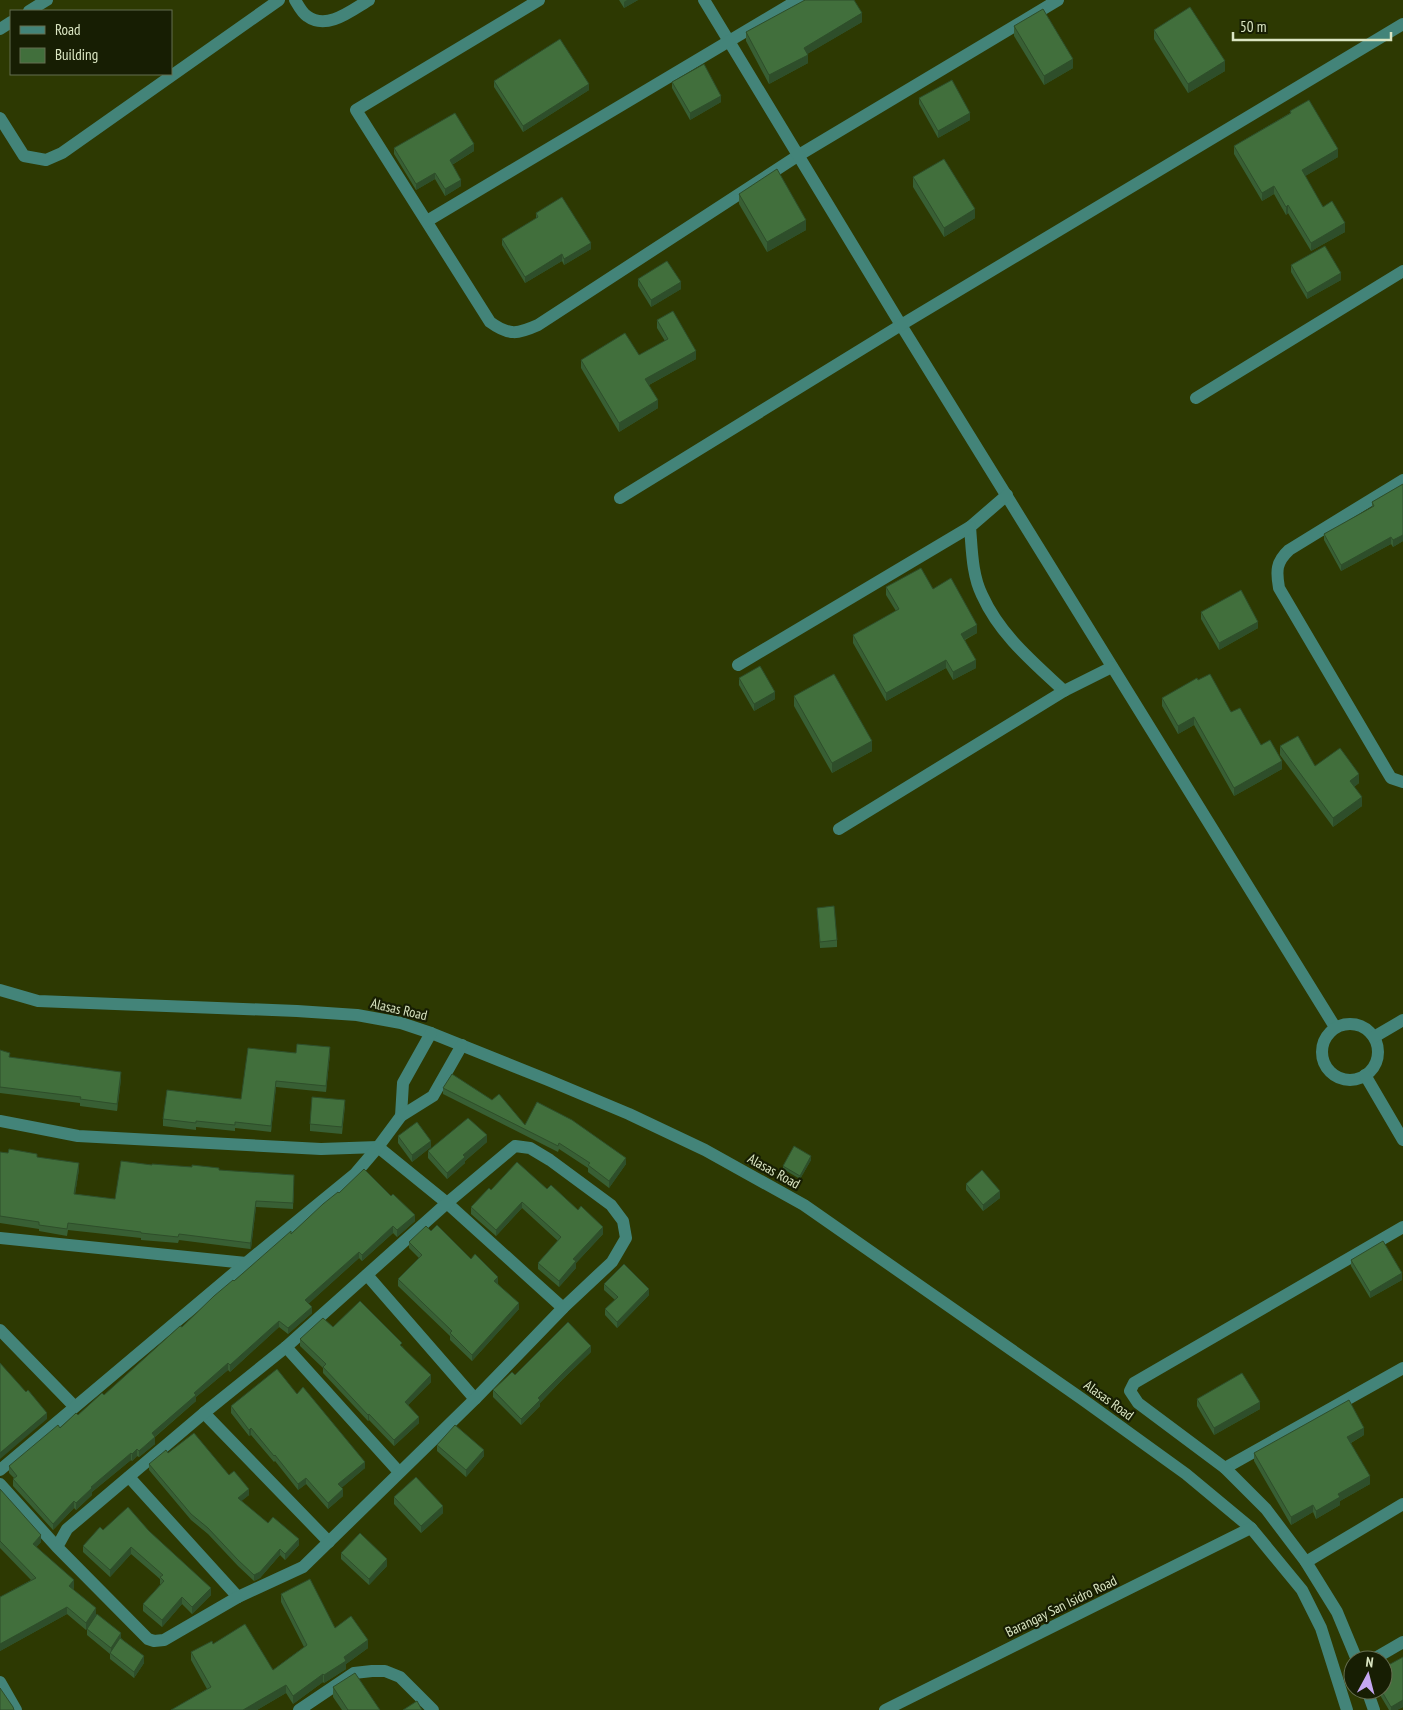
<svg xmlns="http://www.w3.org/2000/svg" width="1403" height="1710" font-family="'PT Sans Narrow',sans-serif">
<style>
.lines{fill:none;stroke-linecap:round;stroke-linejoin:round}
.minor{stroke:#438479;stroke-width:12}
.wall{fill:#385f34}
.shaded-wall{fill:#2e4e2a}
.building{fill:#416f3c;stroke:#2e4e2a}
.labels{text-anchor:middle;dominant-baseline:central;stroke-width:4.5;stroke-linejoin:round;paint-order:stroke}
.street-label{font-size:14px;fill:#dbe6c3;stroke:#171e03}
</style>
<rect width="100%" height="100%" fill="#2d3902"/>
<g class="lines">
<g class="minor">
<path d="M295,0c3,5 7,13 12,16 20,15 45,-6 62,-16"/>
<path d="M539,0l-183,110 134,212c19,14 28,12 48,3l261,-170 259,-155"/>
<polyline points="704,0 901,325 1335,1027"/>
<polyline points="29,11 47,0"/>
<polyline points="0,29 11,22"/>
<polyline points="0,118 24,156 46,160 62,153 279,0"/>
<polyline points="427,221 798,0"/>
<polyline points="1196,398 1403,271"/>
<path d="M1403,480l-114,70c-13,12 -13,21 -10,38l106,180 6,10 12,4"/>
<path d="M1007,495l-37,32c2,23 2,48 12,68 18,40 51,67 82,96l48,-24"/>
<polyline points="620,498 901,325 1403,24"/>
<polyline points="738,665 970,527"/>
<polyline points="839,829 1064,691"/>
<polyline points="0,990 38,1001 297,1011 357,1015 401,1023 431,1033 548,1080 629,1114 705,1150 804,1205 1082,1399 1186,1474 1251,1528 1302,1590 1321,1628 1347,1710"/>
<circle cx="1350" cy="1052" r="28"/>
<polyline points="1374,1037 1403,1020"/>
<polyline points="1365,1075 1403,1140"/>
<polyline points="401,1116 403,1083 431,1033"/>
<polyline points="0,1121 78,1136 321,1149 378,1147 447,1203 563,1308"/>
<polyline points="0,1238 246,1263"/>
<polyline points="367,1275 475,1399"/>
<polyline points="0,1330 74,1406"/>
<polyline points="286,1347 399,1472"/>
<polyline points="204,1413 329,1542"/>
<polyline points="1225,1468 1403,1368"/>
<polyline points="0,1470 246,1263 355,1174 378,1147 401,1116 433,1096 462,1045"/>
<polyline points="129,1477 238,1597"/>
<polyline points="0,1484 57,1547 148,1639 154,1641 164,1640 238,1597 303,1567 475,1399 563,1308 612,1262 626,1238 623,1221 611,1205 550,1160 530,1148 515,1146 447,1203 286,1347 204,1413 67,1529 57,1547"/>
<polyline points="1306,1562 1403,1504"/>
<polyline points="1357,1660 1337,1612 1306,1562 1266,1509 1225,1468 1138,1403 1130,1391 1134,1383 1403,1227"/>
<polyline points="1372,1660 1403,1642"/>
<polyline points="0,1682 16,1710"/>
<polyline points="1367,1690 1374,1710"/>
<polyline points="299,1710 354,1673 372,1671 385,1671 400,1677 433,1710"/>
<polyline points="885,1710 1251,1528"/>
</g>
</g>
<g class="wall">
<polygon points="619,0 638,0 624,8"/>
<polygon points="862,22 807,54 808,63 769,84 746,41 746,32"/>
<polygon points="1014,26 1073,68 1044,85 1014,36"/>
<polygon points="1154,30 1225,71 1188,93 1154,39"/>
<polygon points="494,81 589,90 523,132 494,87"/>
<polygon points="672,82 721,102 690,120 672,88"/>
<polygon points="919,98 970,120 938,138 919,104"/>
<polygon points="1290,111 1338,157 1305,176 1323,207 1345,232 1311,251 1288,213 1286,215 1274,194 1262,201 1234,154 1234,146 1290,113"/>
<polygon points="394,148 474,151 452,165 461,186 445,196 435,179 416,190 394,154"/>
<polygon points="913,177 975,218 944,237 913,187"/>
<polygon points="739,194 806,230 767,252 739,204"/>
<polygon points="536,213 591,249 564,265 562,261 525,283 502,245 502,239 536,219"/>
<polygon points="1291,265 1341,280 1307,299 1291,272"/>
<polygon points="638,279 681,289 651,307 638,286"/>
<polygon points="657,320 696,359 649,385 658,408 619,432 581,368 581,360 639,355 665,341 657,328"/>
<polygon points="1403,484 1403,541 1393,547 1391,544 1341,571 1324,540 1324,534 1372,508 1372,502"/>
<polygon points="886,587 933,589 977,633 965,640 976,668 953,680 946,668 886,701 853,643 853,635 896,611 886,595"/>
<polygon points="1201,612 1258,628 1219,650 1201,619"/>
<polygon points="739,678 775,699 754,711 739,685"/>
<polygon points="1198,680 1231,712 1282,769 1234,796 1194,725 1178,734 1162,706 1162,698"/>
<polygon points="794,696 872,751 832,773 794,706"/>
<polygon points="1280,746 1315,766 1359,783 1354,787 1362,806 1333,827 1280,755"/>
<polygon points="817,908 837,940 837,947 820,948"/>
<polygon points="0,1050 10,1057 121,1079 117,1111 80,1106 80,1103 0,1093"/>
<polygon points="296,1053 330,1053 326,1092 276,1087 271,1132 235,1128 235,1131 196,1127 196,1130 163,1126 163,1119 241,1099"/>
<polygon points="443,1088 525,1125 626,1164 609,1188 588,1172 588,1168 559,1149 558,1152 443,1094"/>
<polygon points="345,1106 342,1134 310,1131 310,1124"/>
<polygon points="398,1136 431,1147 412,1162 398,1143"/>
<polygon points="487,1142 465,1161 465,1163 447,1179 428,1158 428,1151"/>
<polygon points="0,1152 37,1157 79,1169 75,1194 115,1199 152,1165 219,1170 294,1182 293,1209 256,1207 251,1248 250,1249 179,1240 178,1243 141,1240 141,1238 68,1230 67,1236 39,1231 39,1229 0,1223"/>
<polygon points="811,1160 800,1179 783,1169 783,1166"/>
<polygon points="966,1184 1000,1198 983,1211 966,1190"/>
<polygon points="547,1189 603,1234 576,1263 576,1268 559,1287 538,1269 538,1263 558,1241 522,1208 496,1236 471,1214 471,1207 491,1190"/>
<polygon points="339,1193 415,1221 397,1237 393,1233 362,1261 359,1258 308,1304 312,1313 288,1334 279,1327 230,1372 228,1370 196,1397 196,1401 155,1437 155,1444 139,1457 137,1456 132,1461 131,1460 92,1492 92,1495 76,1510 74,1508 53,1530 13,1486 13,1479 14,1478 9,1473 9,1466 104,1395 234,1281"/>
<polygon points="431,1231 471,1259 498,1283 498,1284 519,1309 472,1361 450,1340 450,1336 398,1286 398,1279 419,1258 409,1248 409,1242"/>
<polygon points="1351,1260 1402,1280 1370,1298 1351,1266"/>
<polygon points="604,1284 649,1295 617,1328 605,1315 605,1309 615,1300 604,1290"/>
<polygon points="333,1327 402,1346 431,1382 408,1405 419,1423 394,1446 369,1420 368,1421 323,1373 323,1368 300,1346 300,1339"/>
<polygon points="591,1352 563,1379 540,1403 540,1406 521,1425 493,1397 493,1390 515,1375"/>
<polygon points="297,1394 365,1468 341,1488 343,1496 328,1509 306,1484 298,1490 275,1461 274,1462 251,1435 249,1436 231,1413 231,1406"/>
<polygon points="1197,1399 1260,1409 1214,1435 1197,1406"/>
<polygon points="1364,1435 1351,1443 1370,1484 1340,1501 1340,1505 1316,1519 1313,1512 1291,1525 1254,1461 1254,1453"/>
<polygon points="437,1445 484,1456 466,1477 437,1451"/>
<polygon points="168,1453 229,1475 249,1495 241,1501 268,1523 299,1545 285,1560 280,1555 260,1578 254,1581 238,1566 208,1534 191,1520 149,1470 149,1464"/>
<polygon points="0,1489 41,1542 36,1547 74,1588 73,1589 96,1615 86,1630 67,1614 0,1651 0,1597 31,1580 0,1548"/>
<polygon points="394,1497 443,1513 421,1533 394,1504"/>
<polygon points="103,1530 149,1531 211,1595 192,1614 182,1604 162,1627 143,1611 143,1604 161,1584 160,1584 160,1579 131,1554 110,1577 83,1552 83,1546"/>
<polygon points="341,1553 387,1566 369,1585 341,1559"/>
<polygon points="281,1594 335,1628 368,1648 346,1664 346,1669 324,1683 323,1682 293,1704 286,1693 257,1710 171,1710 207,1689 191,1660 191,1652 273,1670 304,1647 281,1602"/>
<polygon points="87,1629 121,1638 144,1663 134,1678 110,1659 110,1654 87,1635"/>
<polygon points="333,1687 380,1710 342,1710 333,1697"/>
<polygon points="1377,1690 1383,1690 1403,1707 1397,1710 1389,1710"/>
</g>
<g class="shaded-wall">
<polygon points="627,0 638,0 624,8 624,2"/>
<polygon points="862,13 862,22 804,56 804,48"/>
<polygon points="808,55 808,63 769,84 769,75"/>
<polygon points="1073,59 1073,68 1044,85 1044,76"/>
<polygon points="1225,61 1225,71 1188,93 1188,84"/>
<polygon points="589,84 589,90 523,132 523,126"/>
<polygon points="721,96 721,102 690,120 690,113"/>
<polygon points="970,113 970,120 938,138 938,131"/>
<polygon points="474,144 474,151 450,166 450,160"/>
<polygon points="1338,149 1338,157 1302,178 1302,170"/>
<polygon points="435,173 435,179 416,190 416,184"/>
<polygon points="461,180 461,186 445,196 445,189"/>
<polygon points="1274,186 1274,194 1262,201 1262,193"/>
<polygon points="1288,205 1288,213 1286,215 1286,207"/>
<polygon points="975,209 975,218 944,237 944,228"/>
<polygon points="806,220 806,230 767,252 767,242"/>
<polygon points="1345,223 1345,232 1311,251 1311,243"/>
<polygon points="591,243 591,249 564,265 564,259"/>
<polygon points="562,254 562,261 525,283 525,277"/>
<polygon points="1341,273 1341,280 1307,299 1307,293"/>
<polygon points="681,282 681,289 651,307 651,300"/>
<polygon points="696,351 696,359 645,387 645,379"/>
<polygon points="658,400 658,408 619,432 619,423"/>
<polygon points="1403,535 1403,541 1393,547 1393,540"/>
<polygon points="1391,537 1391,544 1341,571 1341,565"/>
<polygon points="1258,622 1258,628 1219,650 1219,643"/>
<polygon points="977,625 977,633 961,641 961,634"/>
<polygon points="946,660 946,668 886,701 886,693"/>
<polygon points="976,660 976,668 953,680 953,672"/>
<polygon points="775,692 775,699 754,711 754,704"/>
<polygon points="1194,717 1194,725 1178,734 1178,726"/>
<polygon points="872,741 872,751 832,773 832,763"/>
<polygon points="1282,761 1282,769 1234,796 1234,788"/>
<polygon points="1359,774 1359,783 1350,790 1350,781"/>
<polygon points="1362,797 1362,806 1333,827 1333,818"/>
<polygon points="330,1047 330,1053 326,1092 326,1086"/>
<polygon points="121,1072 121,1079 117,1111 117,1104"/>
<polygon points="276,1081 276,1087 271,1132 271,1126"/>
<polygon points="487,1135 487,1142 465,1161 465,1163 447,1179 447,1173 463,1155"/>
<polygon points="431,1141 431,1147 412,1162 412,1155"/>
<polygon points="811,1156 811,1160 800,1179 800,1176"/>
<polygon points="626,1158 626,1164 609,1188 609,1181"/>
<polygon points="79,1163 79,1169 74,1201 74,1194"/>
<polygon points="1000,1191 1000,1198 983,1211 983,1205"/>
<polygon points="256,1201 256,1207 251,1248 250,1249 250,1243"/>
<polygon points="522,1202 522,1208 496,1236 496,1230"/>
<polygon points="415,1215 415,1221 397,1237 397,1230"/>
<polygon points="393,1226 393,1233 362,1261 362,1255"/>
<polygon points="603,1227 603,1234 576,1263 576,1268 559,1287 559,1281 573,1259"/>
<polygon points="359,1252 359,1258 305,1307 305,1300"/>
<polygon points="1402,1273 1402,1280 1370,1298 1370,1292"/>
<polygon points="498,1277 498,1283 494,1287 494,1281"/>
<polygon points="649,1289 649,1295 617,1328 617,1322"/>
<polygon points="519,1303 519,1309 472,1361 472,1355"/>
<polygon points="312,1307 312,1313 288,1334 288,1328"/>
<polygon points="279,1321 279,1327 230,1372 230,1365"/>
<polygon points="591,1346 591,1352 563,1379 540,1403 540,1406 521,1425 521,1419 538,1398 563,1373"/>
<polygon points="228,1363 228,1370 196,1397 196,1401 152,1439 152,1433 194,1393"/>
<polygon points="431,1375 431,1382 405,1408 405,1402"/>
<polygon points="1260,1402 1260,1409 1214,1435 1214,1428"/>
<polygon points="47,1413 47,1419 0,1459 0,1453"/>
<polygon points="369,1414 369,1420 368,1421 368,1415"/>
<polygon points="419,1417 419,1423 394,1446 394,1440"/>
<polygon points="251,1428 251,1435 249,1436 249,1430"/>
<polygon points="1364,1428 1364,1435 1347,1445 1347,1437"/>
<polygon points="155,1437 155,1444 139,1457 139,1451"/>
<polygon points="137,1449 137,1456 132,1461 132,1454"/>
<polygon points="484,1450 484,1456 466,1477 466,1470"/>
<polygon points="131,1453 131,1460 92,1492 92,1495 76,1510 76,1503 91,1487"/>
<polygon points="365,1462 365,1468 338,1491 338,1484"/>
<polygon points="1370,1476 1370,1484 1340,1501 1340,1505 1316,1519 1316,1511 1338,1494"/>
<polygon points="306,1478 306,1484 298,1490 298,1484"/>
<polygon points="249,1489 249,1495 238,1504 238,1498"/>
<polygon points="343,1489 343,1496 328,1509 328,1503"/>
<polygon points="74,1501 74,1508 53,1530 53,1524"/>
<polygon points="1313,1505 1313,1512 1291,1525 1291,1517"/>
<polygon points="443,1506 443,1513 421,1533 421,1526"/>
<polygon points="41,1535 41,1542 33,1551 33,1544"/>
<polygon points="299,1539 299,1545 285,1560 285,1554"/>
<polygon points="131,1547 131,1554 110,1577 110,1570"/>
<polygon points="280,1549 280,1555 260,1578 254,1581 254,1575"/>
<polygon points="387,1559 387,1566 369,1585 369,1579"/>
<polygon points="74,1580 74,1588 69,1593 69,1586"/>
<polygon points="211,1588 211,1595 192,1614 192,1607"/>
<polygon points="182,1597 182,1604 162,1627 162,1620"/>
<polygon points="67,1607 67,1614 0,1651 0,1644"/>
<polygon points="96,1608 96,1615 86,1630 86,1623"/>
<polygon points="121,1633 121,1639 111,1654 111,1648"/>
<polygon points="368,1640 368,1648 346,1664 346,1669 324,1683 324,1675 344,1657"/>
<polygon points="144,1656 144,1663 134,1678 134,1672"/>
<polygon points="323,1674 323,1682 293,1704 293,1696"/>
<polygon points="286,1685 286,1693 257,1710 243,1710"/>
<polygon points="1403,1700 1403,1707 1397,1710 1391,1710 1391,1707"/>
</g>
<g class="building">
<polygon points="805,0 854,0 862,13 804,48 808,55 769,75 746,32"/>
<polygon points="1190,7 1225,61 1188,84 1154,30"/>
<polygon points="1043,9 1073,59 1044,76 1014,26"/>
<polygon points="560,39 589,84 523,126 494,81"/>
<polygon points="704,64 721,96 690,113 672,82"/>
<polygon points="952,80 970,113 938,131 919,98"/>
<polygon points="1309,100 1338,149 1302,170 1323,207 1332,201 1345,223 1311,243 1288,205 1286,207 1274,186 1262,193 1234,146 1291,113 1290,111"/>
<polygon points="455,113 474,144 450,160 461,180 445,189 435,173 416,184 394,148"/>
<polygon points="944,159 975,209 944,228 913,177"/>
<polygon points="777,169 806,220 767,242 739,194"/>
<polygon points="562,197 591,243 564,259 562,254 525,277 502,239 538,217 536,213"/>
<polygon points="1325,246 1341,273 1307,293 1291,265"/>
<polygon points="667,261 681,282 651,300 638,279"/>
<polygon points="673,311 696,351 645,379 658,400 619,423 581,360 625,333 639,355 668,339 657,320"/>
<polygon points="1403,484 1403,535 1393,540 1391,537 1341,565 1324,534 1374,506 1372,502"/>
<polygon points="921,568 933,589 951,578 977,625 961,634 976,660 953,672 946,660 886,693 853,635 899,609 886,587"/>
<polygon points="1241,590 1258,622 1219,643 1201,612"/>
<polygon points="760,666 775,692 754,704 739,678"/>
<polygon points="834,674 872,741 832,763 794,696"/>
<polygon points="1210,674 1231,712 1240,708 1261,745 1270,740 1282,761 1234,788 1194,717 1178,726 1162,698 1197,678 1198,680"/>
<polygon points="1298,736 1315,766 1340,748 1359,774 1350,781 1362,797 1333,818 1280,746"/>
<polygon points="834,906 837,940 820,942 817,908"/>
<polygon points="297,1044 330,1047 326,1086 276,1081 271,1126 235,1122 235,1125 196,1121 196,1123 163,1119 167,1090 241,1099 248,1048 296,1053"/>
<polygon points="0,1050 10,1053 9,1057 121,1072 117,1104 80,1099 81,1097 0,1087"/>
<polygon points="452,1074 492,1100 499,1094 525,1125 537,1102 572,1120 626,1158 609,1181 588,1165 590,1163 559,1143 558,1146 443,1088"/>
<polygon points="312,1097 345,1100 342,1127 310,1124"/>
<polygon points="468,1118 487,1135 463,1155 465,1157 447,1173 428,1151"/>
<polygon points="417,1122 431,1141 412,1155 398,1136"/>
<polygon points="794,1146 811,1156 800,1176 783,1166"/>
<polygon points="9,1149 37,1154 37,1157 79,1163 74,1194 115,1199 121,1161 152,1165 152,1164 192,1167 192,1165 219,1168 219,1170 294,1175 293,1203 256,1201 251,1242 250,1243 179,1234 178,1237 141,1233 141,1232 68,1223 67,1229 39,1225 39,1222 0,1216 0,1152 8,1153"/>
<polygon points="517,1162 547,1189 551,1185 578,1210 581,1206 603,1227 573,1259 576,1261 559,1281 538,1263 561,1237 522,1202 496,1230 471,1207 489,1188 491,1190"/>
<polygon points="364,1169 391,1196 393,1194 415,1215 397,1230 393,1226 362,1255 359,1252 305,1300 312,1307 288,1328 279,1321 230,1365 228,1363 194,1393 196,1395 152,1433 155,1437 139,1451 137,1449 132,1454 131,1453 91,1487 92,1488 76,1503 74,1501 53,1524 13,1479 17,1476 9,1466 58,1425 60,1428 76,1413 78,1415 102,1393 104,1395 180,1326 182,1327 214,1296 233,1280 234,1281 291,1231 291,1234 323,1204 338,1192 339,1193"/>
<polygon points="982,1170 1000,1191 983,1205 966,1184"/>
<polygon points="437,1225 471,1259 475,1254 498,1277 494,1281 519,1303 472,1355 450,1333 452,1331 398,1279 422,1255 409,1242 426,1226 431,1231"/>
<polygon points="1383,1241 1402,1273 1370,1292 1351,1260"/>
<polygon points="624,1264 649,1289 617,1322 605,1309 618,1297 604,1284"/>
<polygon points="360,1301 402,1343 400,1345 431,1375 405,1402 419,1417 394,1440 369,1414 368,1415 323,1367 326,1364 300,1339 323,1318 333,1327"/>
<polygon points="568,1322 591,1346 563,1373 538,1398 540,1400 521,1419 493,1390 512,1372 515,1375"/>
<polygon points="0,1363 26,1392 28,1390 47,1413 0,1453"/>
<polygon points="277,1369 297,1394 303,1387 365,1462 338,1484 343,1489 328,1503 306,1478 298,1484 275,1455 274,1456 251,1428 249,1430 231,1406"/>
<polygon points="1242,1373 1260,1402 1214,1428 1197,1399"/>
<polygon points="1349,1400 1364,1428 1347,1437 1370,1476 1338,1494 1340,1497 1316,1511 1313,1505 1291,1517 1254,1453"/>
<polygon points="455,1425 484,1450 466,1470 437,1445"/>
<polygon points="194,1433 229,1475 234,1471 249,1489 238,1498 268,1523 273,1517 299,1539 285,1554 280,1549 260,1572 254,1575 238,1560 208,1528 191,1514 149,1464 166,1450 168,1453"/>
<polygon points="416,1477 443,1506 421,1526 394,1497"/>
<polygon points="0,1489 41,1535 33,1544 74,1580 69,1586 96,1608 86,1623 67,1607 0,1644 0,1597 36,1578 0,1541"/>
<polygon points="128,1507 149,1531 211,1588 192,1607 182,1597 162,1620 143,1604 164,1581 160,1577 163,1575 131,1547 110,1570 83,1546 100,1527 103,1530"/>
<polygon points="360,1533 387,1559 369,1579 341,1553"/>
<polygon points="310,1579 335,1628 351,1616 368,1640 344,1657 346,1661 324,1675 323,1674 293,1696 286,1685 243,1710 171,1710 211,1687 191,1652 212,1641 213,1644 245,1624 273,1670 307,1645 281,1594"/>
<polygon points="97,1614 121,1633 111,1648 87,1629"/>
<polygon points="120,1638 144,1656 134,1672 110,1653"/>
<polygon points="1403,1657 1403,1700 1391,1707 1381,1690 1383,1690 1383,1668"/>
<polygon points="355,1673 380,1710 347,1710 348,1710 333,1687"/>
<polygon points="0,1688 13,1707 14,1710 0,1710"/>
<polygon points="417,1701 422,1710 403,1710"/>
</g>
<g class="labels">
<g class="street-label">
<text transform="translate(399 1009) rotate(13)">Alasas Road</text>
<text transform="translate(774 1171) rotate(29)">Alasas Road</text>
<text transform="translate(1109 1400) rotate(36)">Alasas Road</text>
<text transform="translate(1061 1606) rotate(-26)">Barangay San Isidro Road</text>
</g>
</g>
<rect x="10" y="10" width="162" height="65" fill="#171e03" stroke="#656e50"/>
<rect x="20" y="26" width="25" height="8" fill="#438479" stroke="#656e50"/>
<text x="55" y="35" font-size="15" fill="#dbe6c3">Road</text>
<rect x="20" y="48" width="25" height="15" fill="#416f3c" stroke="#656e50"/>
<text x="55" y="60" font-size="15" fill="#dbe6c3">Building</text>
<g transform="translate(1368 1675) rotate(7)"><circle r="24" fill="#171e03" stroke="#656e50"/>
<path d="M0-4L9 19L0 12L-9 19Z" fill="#c4a7f1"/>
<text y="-8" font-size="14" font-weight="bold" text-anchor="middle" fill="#dbe6c3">N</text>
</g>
<path d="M1233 32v8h158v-8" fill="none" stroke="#dbe6c3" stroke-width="2.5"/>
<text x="1240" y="32" font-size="15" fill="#dbe6c3" stroke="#171e03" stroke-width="4" paint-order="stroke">50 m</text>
</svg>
